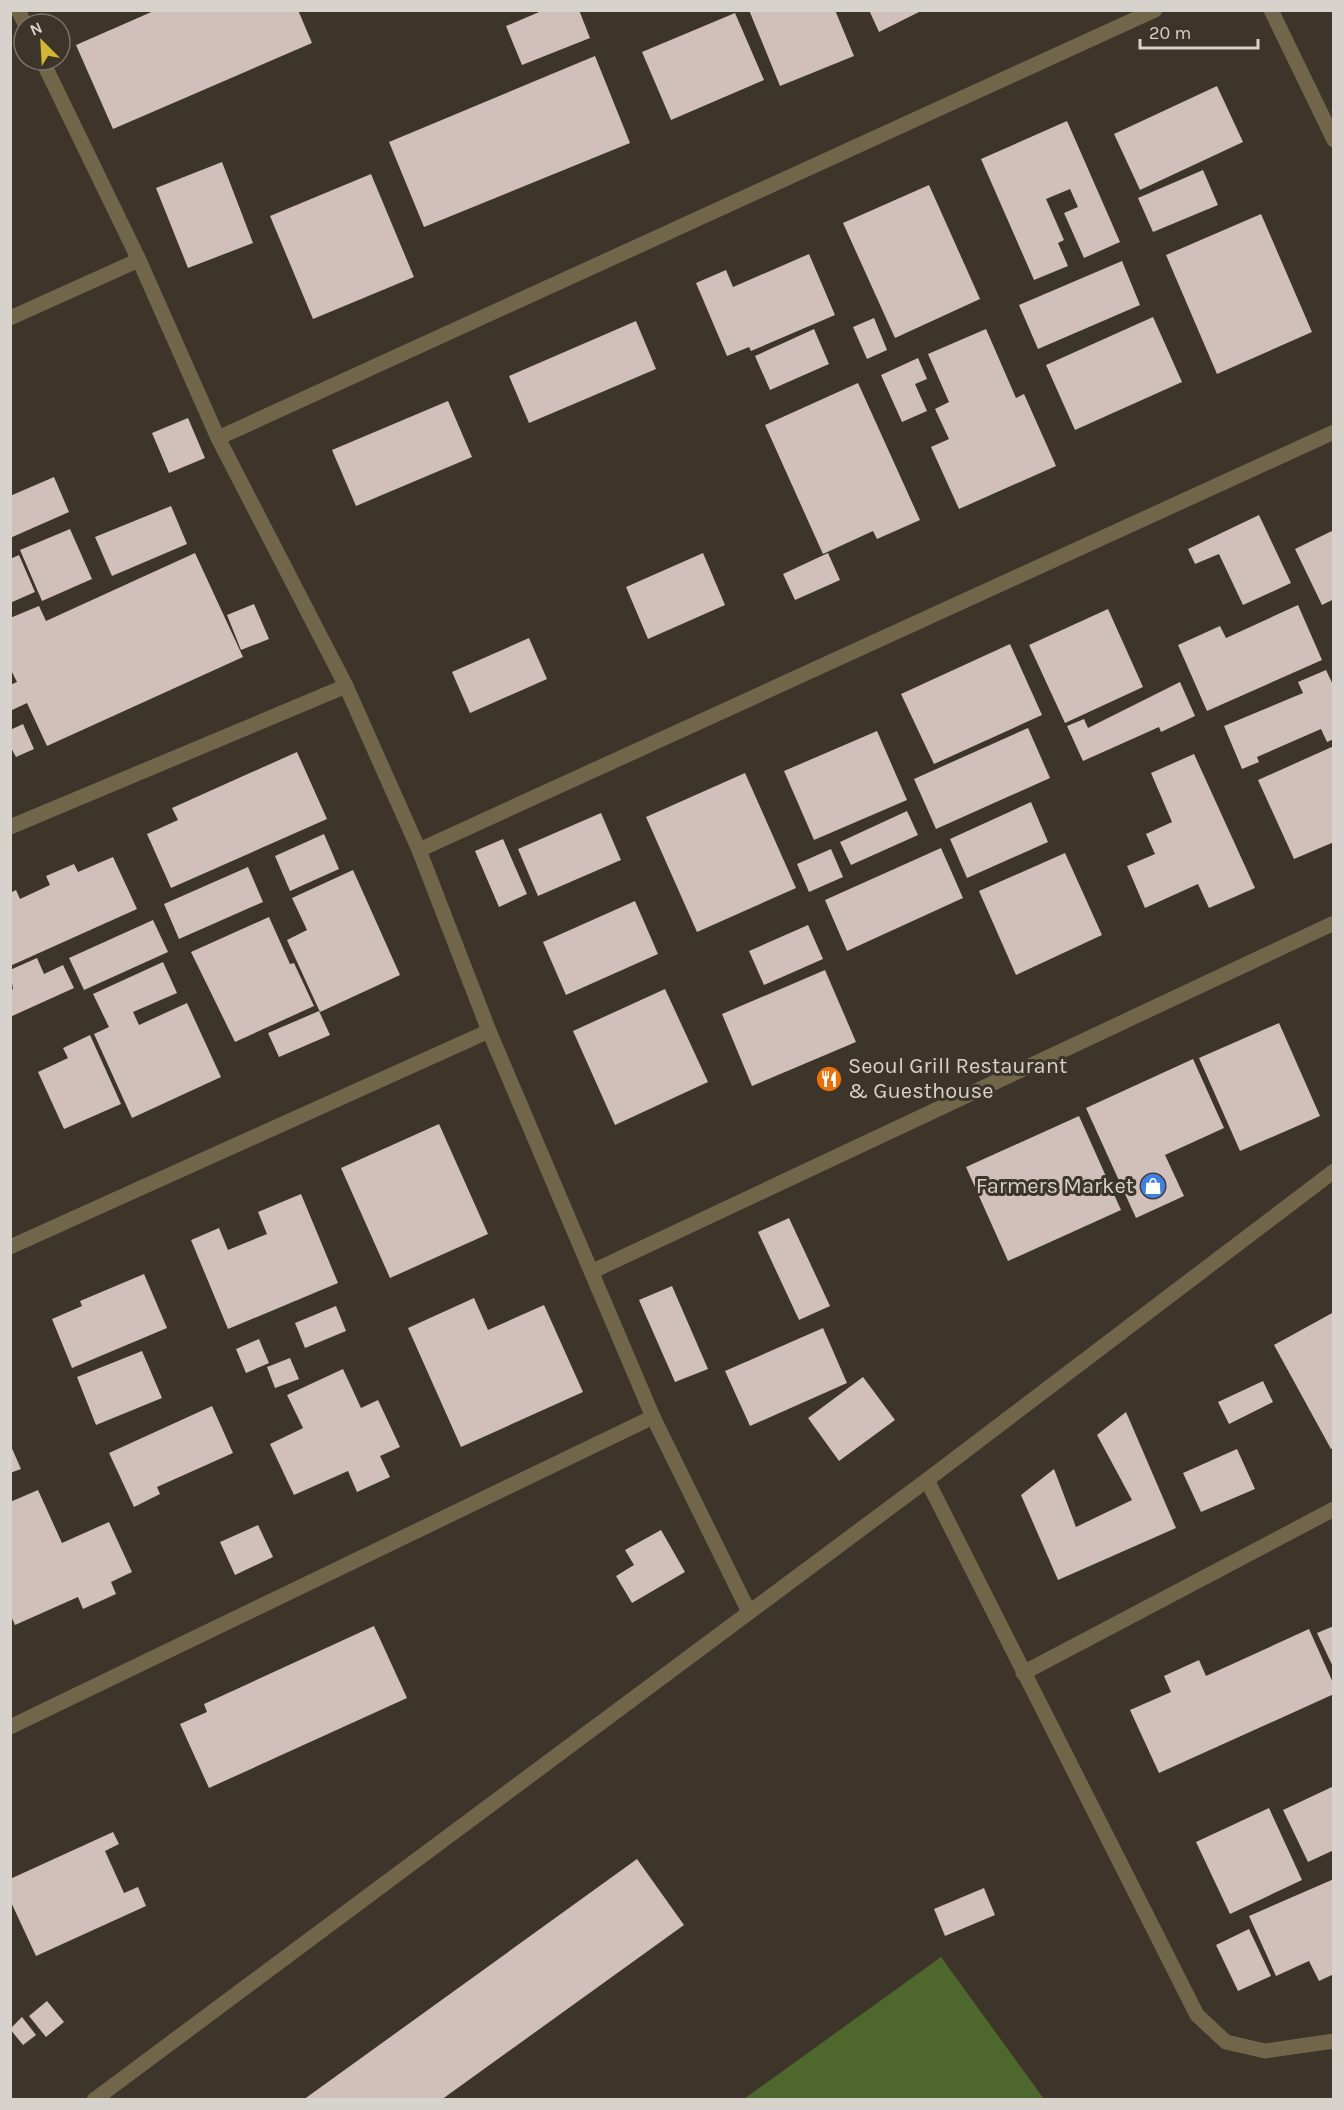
<svg xmlns="http://www.w3.org/2000/svg" width="1344" height="2110" font-family="Karla,sans-serif">
<style>
.green{fill:#4e672c}
.building{fill:#d0bfba}
.lines{fill:none;stroke-linecap:round;stroke-linejoin:round}
.minor{stroke:#72664a;stroke-width:15}
.labels{text-anchor:middle;dominant-baseline:central;stroke-width:6;stroke-linejoin:round;paint-order:stroke}
.poi-label{font-size:22px;fill:#d8d2cd;stroke:#3d342a;text-anchor:start}
</style>
<rect width="100%" height="100%" fill="#3d342a"/>
<polygon class="green" points="941,1957 1044,2099 744,2099"/>
<g class="building">
<polygon points="156,10 298,10 312,43 113,129 76,45"/>
<polygon points="544,10 579,10 590,38 522,65 506,26"/>
<polygon points="749,10 835,10 854,56 780,86"/>
<polygon points="869,10 923,10 879,32"/>
<polygon points="735,13 764,80 671,120 642,52"/>
<polygon points="595,56 630,143 424,227 389,142"/>
<polygon points="1217,86 1243,142 1140,190 1114,134"/>
<polygon points="1067,121 1120,242 1084,258 1064,213 1078,207 1070,189 1046,199 1064,240 1058,243 1068,266 1034,280 981,159"/>
<polygon points="222,162 253,243 188,268 156,188"/>
<polygon points="1203,170 1218,205 1153,232 1138,198"/>
<polygon points="371,174 414,277 313,319 270,216"/>
<polygon points="929,185 980,299 895,338 843,223"/>
<polygon points="1261,214 1312,332 1217,374 1166,255"/>
<polygon points="809,254 835,315 751,351 749,347 727,356 696,283 726,270 733,287"/>
<polygon points="1122,261 1140,305 1038,349 1019,305"/>
<polygon points="1153,317 1182,382 1075,430 1046,365"/>
<polygon points="874,318 887,350 867,359 853,327"/>
<polygon points="636,321 656,369 529,423 509,376"/>
<polygon points="814,329 829,364 770,390 755,356"/>
<polygon points="986,329 1016,398 1024,394 1056,466 959,509 931,447 949,439 935,409 949,402 928,354"/>
<polygon points="918,358 927,379 915,384 927,411 902,422 881,375"/>
<polygon points="858,383 920,520 877,539 873,531 823,554 765,425"/>
<polygon points="448,401 472,457 356,506 332,450"/>
<polygon points="188,418 205,458 169,473 152,433"/>
<polygon points="54,477 69,512 10,538 10,496"/>
<polygon points="171,506 187,544 112,576 95,537"/>
<polygon points="1259,515 1291,583 1243,605 1219,554 1195,564 1188,549"/>
<polygon points="70,529 92,579 42,601 20,550"/>
<polygon points="1334,530 1334,599 1322,605 1295,549"/>
<polygon points="195,553 243,657 47,746 27,703 10,711 10,685 17,682 10,668 10,618 39,606 46,621"/>
<polygon points="703,553 725,605 648,639 626,587"/>
<polygon points="828,553 840,580 795,600 783,574"/>
<polygon points="19,555 35,592 10,603 10,559"/>
<polygon points="254,604 269,639 241,650 227,615"/>
<polygon points="1298,605 1322,660 1207,711 1178,645 1220,626 1226,638"/>
<polygon points="1108,609 1143,687 1065,723 1029,645"/>
<polygon points="529,638 547,679 470,713 452,672"/>
<polygon points="1010,644 1042,715 934,764 901,694"/>
<polygon points="1326,670 1334,687 1334,739 1327,742 1321,729 1257,757 1259,762 1242,769 1224,726 1303,693 1298,682"/>
<polygon points="1180,682 1195,716 1161,732 1159,727 1083,761 1067,726 1084,719 1088,728"/>
<polygon points="23,724 34,749 16,757 10,746 10,730"/>
<polygon points="1028,728 1050,778 936,829 914,779"/>
<polygon points="877,731 907,800 814,840 784,771"/>
<polygon points="1334,746 1334,842 1294,859 1258,780"/>
<polygon points="297,752 327,819 171,888 147,834 178,820 172,808"/>
<polygon points="1194,754 1255,888 1209,908 1198,884 1145,908 1127,866 1155,854 1146,834 1172,822 1151,773"/>
<polygon points="745,773 796,888 697,932 646,817"/>
<polygon points="1031,802 1048,842 967,878 950,839"/>
<polygon points="907,811 918,835 851,865 840,842"/>
<polygon points="601,813 621,860 538,896 518,849"/>
<polygon points="324,834 339,869 290,891 275,856"/>
<polygon points="503,839 527,894 499,907 475,851"/>
<polygon points="941,848 963,898 847,951 825,900"/>
<polygon points="831,849 843,877 809,892 797,864"/>
<polygon points="1065,853 1102,935 1016,975 979,891"/>
<polygon points="113,857 137,909 10,966 10,893 16,890 20,899 50,885 46,876 74,864 78,872"/>
<polygon points="248,867 263,902 179,939 164,904"/>
<polygon points="353,870 400,975 320,1012 287,940 307,930 292,898"/>
<polygon points="635,901 658,954 566,995 543,942"/>
<polygon points="269,917 290,964 294,963 314,1006 235,1042 191,952"/>
<polygon points="153,920 168,952 84,990 69,958"/>
<polygon points="808,925 823,959 764,985 749,951"/>
<polygon points="37,958 44,974 63,965 74,988 10,1017 10,990 13,989 10,970"/>
<polygon points="163,962 177,993 133,1012 139,1025 187,1003 221,1077 132,1118 94,1034 109,1027 93,994"/>
<polygon points="825,970 856,1042 752,1086 722,1014"/>
<polygon points="665,989 708,1082 615,1125 573,1031"/>
<polygon points="319,1011 330,1035 279,1057 268,1033"/>
<polygon points="1279,1023 1320,1116 1240,1151 1199,1058"/>
<polygon points="90,1035 121,1104 64,1129 38,1072 68,1058 63,1048"/>
<polygon points="1193,1059 1224,1128 1165,1155 1184,1196 1136,1218 1086,1108"/>
<polygon points="1079,1116 1121,1210 1008,1261 966,1167"/>
<polygon points="439,1124 488,1234 390,1278 341,1168"/>
<polygon points="301,1194 338,1283 228,1329 191,1240 219,1228 228,1250 267,1234 258,1212"/>
<polygon points="789,1218 830,1306 799,1320 758,1232"/>
<polygon points="144,1274 167,1328 72,1368 52,1319 82,1306 80,1301"/>
<polygon points="672,1286 708,1369 675,1382 639,1300"/>
<polygon points="474,1298 488,1330 544,1305 583,1392 461,1447 408,1328"/>
<polygon points="336,1306 346,1331 305,1348 295,1323"/>
<polygon points="1334,1312 1334,1448 1331,1449 1274,1345"/>
<polygon points="823,1328 847,1383 750,1426 725,1371"/>
<polygon points="259,1339 269,1363 246,1373 236,1349"/>
<polygon points="142,1351 162,1398 96,1425 77,1377"/>
<polygon points="290,1358 299,1379 275,1388 267,1367"/>
<polygon points="343,1369 361,1408 378,1400 400,1447 380,1456 390,1477 357,1492 348,1471 294,1495 270,1444 303,1428 287,1395"/>
<polygon points="863,1377 895,1420 839,1461 808,1418"/>
<polygon points="1263,1381 1273,1402 1229,1424 1218,1402"/>
<polygon points="212,1406 233,1453 157,1487 160,1494 134,1507 109,1453"/>
<polygon points="1126,1412 1176,1528 1058,1580 1021,1495 1054,1469 1076,1527 1132,1500 1097,1435"/>
<polygon points="10,1444 21,1469 10,1473"/>
<polygon points="1237,1449 1255,1489 1201,1512 1183,1473"/>
<polygon points="38,1490 62,1543 109,1522 132,1572 111,1582 116,1594 83,1609 78,1597 15,1625 10,1614 10,1502"/>
<polygon points="258,1525 273,1557 235,1575 220,1542"/>
<polygon points="661,1530 685,1572 632,1603 616,1576 634,1565 625,1550"/>
<polygon points="374,1626 407,1698 209,1788 180,1724 207,1712 204,1704"/>
<polygon points="1334,1626 1334,1669 1317,1633"/>
<polygon points="1309,1629 1334,1685 1334,1694 1159,1773 1130,1710 1171,1692 1164,1676 1199,1660 1206,1676"/>
<polygon points="1334,1786 1334,1850 1308,1862 1283,1810"/>
<polygon points="1269,1808 1302,1880 1230,1914 1196,1842"/>
<polygon points="113,1832 119,1844 105,1851 124,1893 138,1887 146,1906 36,1956 10,1900 10,1879"/>
<polygon points="637,1859 684,1925 441,2100 303,2100"/>
<polygon points="1334,1879 1334,1974 1319,1981 1309,1961 1276,1976 1249,1916"/>
<polygon points="984,1888 995,1915 945,1936 934,1909"/>
<polygon points="1249,1929 1271,1976 1238,1991 1216,1945"/>
<polygon points="47,2001 64,2022 46,2037 29,2016"/>
<polygon points="22,2017 36,2035 23,2045 10,2029"/>
</g>
<g class="lines">
<g class="minor">
<polyline points="18,10 25,24"/>
<polyline points="1271,10 1334,140"/>
<polyline points="42,60 139,260 218,438 346,686 419,850 489,1031 653,1417 749,1612"/>
<polyline points="10,318 139,260"/>
<polyline points="218,438 1155,10"/>
<polyline points="10,827 346,686"/>
<polyline points="419,850 1334,432"/>
<polyline points="10,1247 489,1031"/>
<polyline points="593,1271 1334,923"/>
<polyline points="927,1480 1197,2015 1226,2042 1265,2051 1334,2041"/>
<polyline points="1023,1673 1334,1509"/>
<polyline points="10,1727 653,1417"/>
<polyline points="94,2100 927,1480 1334,1171"/>
</g>
</g>
<defs>
<g id="restaurant-disc" transform="scale(1.35)"><circle r="9.5" fill="#e8710a" stroke="#3d342a"/><path d="M-5-6h1v4h1v-4h1v4h1v-4h1v5L-1.5 .5V6h-2V.5L-5-1ZM5-6V6H3V1.5H1.5Q1.5-4 5-6Z" fill="#fff"/></g>
<g id="shop-disc" transform="scale(1.35)"><circle r="9.5" fill="#3f7fe0" stroke="#3d342a"/><path d="M-5-2.5h2.3a2.7 3.5 0 0 1 5.4 0H5L5.5 6h-11ZM-1.5-2.5h3a1.5 2.3 0 0 0-3 0Z" fill="#fff"/></g>
</defs>
<g fill-rule="evenodd">
<use href="#restaurant-disc" x="829" y="1079"/>
<use href="#shop-disc" x="1153" y="1186"/>
</g>
<g class="labels">
<g class="poi-label">
<text x="848" y="1066">Seoul Grill Restaurant<tspan x="848" dy="25">&amp; Guesthouse</tspan></text>
<text x="1134" y="1186" text-anchor="end">Farmers Market</text>
</g>
</g>
<rect width="1344" height="2110" fill="none" stroke="#d8d2cd" stroke-width="24"/>
<g transform="translate(42 42) rotate(336)"><circle r="28" fill="#3d342a" stroke="#7b736b" stroke-width="1.5"/>
<path d="M0-4.5L10 22L0 15L-10 22Z" fill="#d4b635"/>
<text y="-9" font-size="16" font-weight="bold" text-anchor="middle" fill="#d8d2cd">N</text>
</g>
<path d="M1140 39v9h118v-9" fill="none" stroke="#d8d2cd" stroke-width="3"/>
<text x="1149" y="39" font-size="18" fill="#d8d2cd" stroke="#3d342a" stroke-width="4.5" paint-order="stroke">20 m</text>
</svg>
